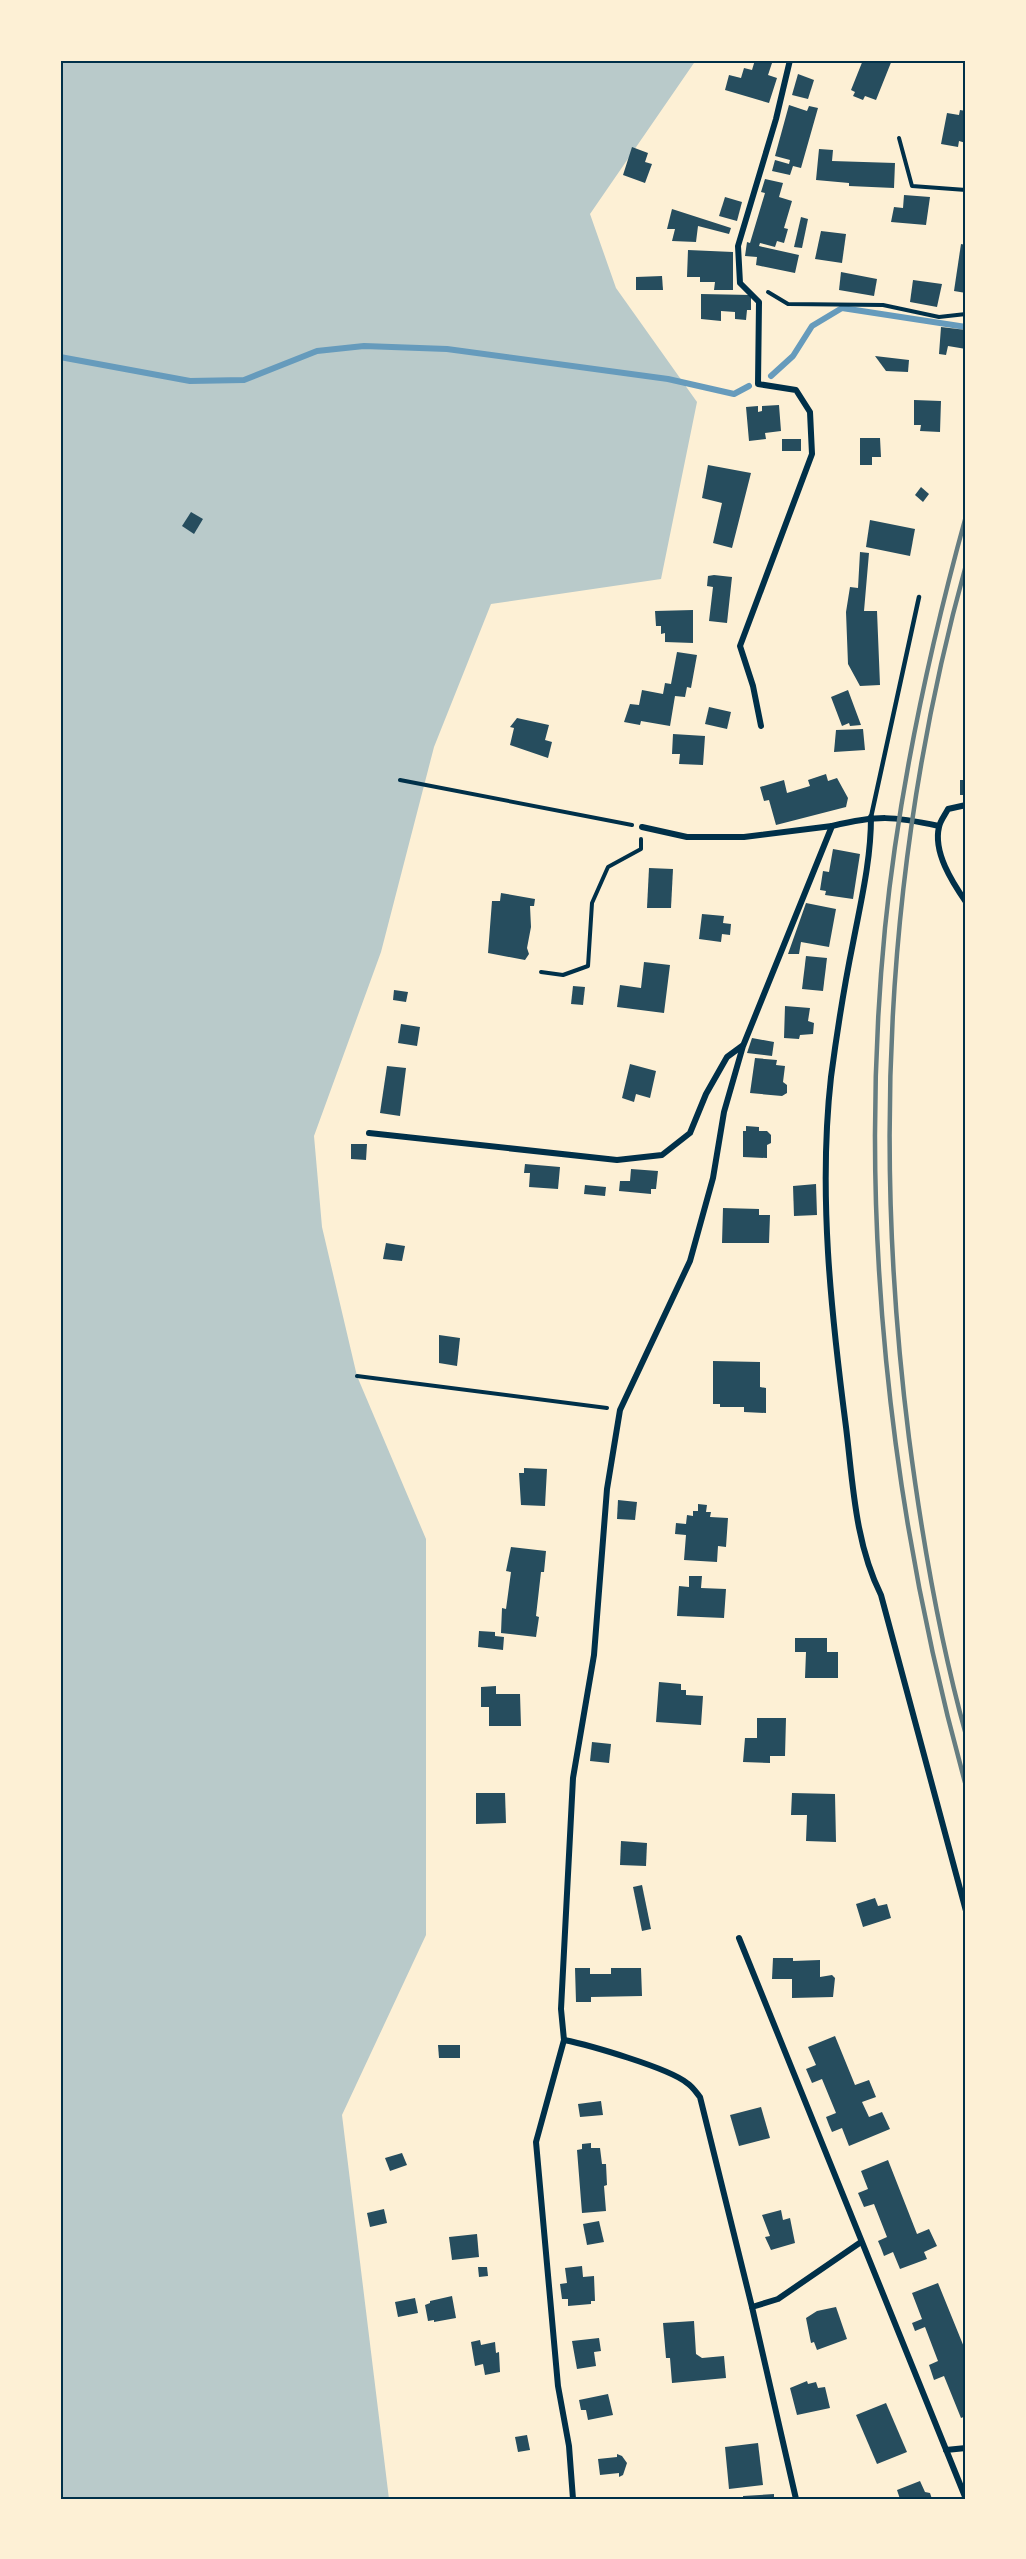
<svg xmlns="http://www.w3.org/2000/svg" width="1026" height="2559" font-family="Jost,sans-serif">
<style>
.green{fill:#b9caca}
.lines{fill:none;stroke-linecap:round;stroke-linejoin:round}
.stream{stroke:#669bbc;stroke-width:6}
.building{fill:#264d5e}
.path{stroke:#003049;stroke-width:4}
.service{stroke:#003049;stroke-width:4.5}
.minor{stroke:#003049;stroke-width:6}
.rail{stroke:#657d81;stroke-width:4.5}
.neatline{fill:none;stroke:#003049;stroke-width:2}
</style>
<rect width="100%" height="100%" fill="#fdf0d5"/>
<polygon class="green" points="60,60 696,60 590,214 616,288 697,402 661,579 491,604 434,747 381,952 314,1136 322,1227 357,1376 426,1539 426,1935 342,2115 389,2499 60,2499"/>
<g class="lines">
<g class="stream">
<polyline points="60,357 190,381 244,380 317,351 364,346 447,349 668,379 734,394 749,386"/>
<polyline points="771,376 793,356 812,326 842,308 966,327"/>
</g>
</g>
<g class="building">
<polygon points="755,60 773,60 768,75 777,78 769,103 725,90 729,75 741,78 744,68 752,70"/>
<polygon points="863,60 892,60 876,100 865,96 863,100 853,96 855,92 851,90"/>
<polygon points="798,74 814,80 808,99 792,95"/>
<polygon points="789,105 807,111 809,106 818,108 801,168 793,166 790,175 772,171 775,160 789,164 790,160 775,156"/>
<polygon points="960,110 966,111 966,143 959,141 958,147 941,144 947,113 959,115"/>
<polygon points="632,147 648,153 645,162 652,164 645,183 623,175"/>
<polygon points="819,149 833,150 832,161 895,163 894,188 849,186 849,183 816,180"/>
<polygon points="765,179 783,183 779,197 792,201 784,228 788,229 784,243 777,241 775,247 760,243 759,246 799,255 795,273 756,265 757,257 745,256 747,242 750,243 765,193 761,192"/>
<polygon points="904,195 930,197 926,225 891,222 894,207 903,208"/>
<polygon points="725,197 742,202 737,221 719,216"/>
<polygon points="672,209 731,228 729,234 698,226 696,242 672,241 675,229 667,229"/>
<polygon points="801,217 808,219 802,248 794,247"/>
<polygon points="821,231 846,234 842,263 815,259"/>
<polygon points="961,244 966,245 966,293 954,291"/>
<polygon points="688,250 733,252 733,290 714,290 715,282 700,282 700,277 687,277"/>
<polygon points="841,272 877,279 874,296 839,290"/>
<polygon points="662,276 663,290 636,290 636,277"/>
<polygon points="913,280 942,284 937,307 910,302"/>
<polygon points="701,294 751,295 751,310 747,310 746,320 735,319 735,312 721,311 721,321 701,319"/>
<polygon points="941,327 966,330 966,349 948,346 946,355 939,354"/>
<polygon points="875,356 909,360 908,372 886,371"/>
<polygon points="914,400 941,401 940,432 920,431 921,425 914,425"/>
<polygon points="779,405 781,431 765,433 766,439 749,441 746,407 758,406 758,412 762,411 762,406"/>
<polygon points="860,438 880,438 881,457 872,457 872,465 860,465"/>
<rect x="782" y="439" width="19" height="12"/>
<polygon points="708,465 751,473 732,548 713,543 722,503 702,498"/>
<polygon points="921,487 929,494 923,502 915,495"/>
<polygon points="191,512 203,519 194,534 182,526"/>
<polygon points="870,520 915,529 910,556 866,547"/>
<polygon points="860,552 869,553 864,611 877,611 880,685 860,686 848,664 846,612 850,587 858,588"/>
<polygon points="714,575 732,577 727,623 709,621 713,587 707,586 708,576"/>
<polygon points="693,610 693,643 665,642 665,633 661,634 661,626 656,626 655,611"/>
<polygon points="677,652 697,655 691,688 687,687 685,697 675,696 670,726 641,721 640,725 624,722 630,704 639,705 642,690 663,694 665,683 671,684"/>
<polygon points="848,690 861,725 850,726 849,723 842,726 831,697"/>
<polygon points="709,707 731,712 727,729 705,724"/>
<polygon points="517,718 549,725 545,740 552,742 548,758 510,745 514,728 510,727"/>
<polygon points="863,729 865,750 834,752 836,730"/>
<polygon points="673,734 705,736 703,765 679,764 680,754 672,754"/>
<polygon points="826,774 828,781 837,778 848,798 846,807 776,825 769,800 764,801 760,787 784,780 787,793 810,786 808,780"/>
<rect x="960" y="780" width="6" height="15"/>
<polygon points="833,849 860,854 853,899 825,895 826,891 820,890 823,871 829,872"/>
<polygon points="649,868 673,869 671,908 647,908"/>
<polygon points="501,893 535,899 534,906 530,906 531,927 527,948 529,954 525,960 488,953 492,901 500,901"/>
<polygon points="806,903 836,909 829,947 801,942 799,954 788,954"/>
<polygon points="702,914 724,916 723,923 731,924 730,935 722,934 721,942 699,939"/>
<polygon points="806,956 827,958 823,991 802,989"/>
<polygon points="644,962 670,965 664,1013 617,1007 620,985 641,988"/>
<polygon points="573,986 585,987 583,1005 571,1004"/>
<polygon points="394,990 408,992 406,1002 393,1000"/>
<polygon points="785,1006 810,1008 808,1021 814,1023 813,1034 800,1035 799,1039 784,1038"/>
<polygon points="401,1024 420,1027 417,1046 398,1043"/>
<polygon points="752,1038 774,1042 772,1056 747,1053"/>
<polygon points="755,1058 777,1060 776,1065 785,1066 783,1082 787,1085 787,1093 782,1096 750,1093"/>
<polygon points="630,1064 656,1071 650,1098 636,1094 634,1102 622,1098"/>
<polygon points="387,1066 406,1068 400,1116 380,1113"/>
<polygon points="746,1126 759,1127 759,1131 767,1131 771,1135 771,1143 767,1145 767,1158 743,1157 743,1131 746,1131"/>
<polygon points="351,1144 367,1144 366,1160 351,1159"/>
<polygon points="525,1164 560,1167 558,1189 529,1187 530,1173 524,1173"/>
<polygon points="631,1169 658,1171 656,1189 651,1189 651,1194 619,1191 620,1181 630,1181"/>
<polygon points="816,1184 817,1215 794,1216 793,1186"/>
<polygon points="585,1185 606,1187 605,1196 584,1194"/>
<polygon points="723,1208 759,1209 759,1215 770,1215 769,1243 722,1243"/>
<polygon points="386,1243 405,1246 402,1261 383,1259"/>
<polygon points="439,1335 460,1338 457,1366 439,1363"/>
<polygon points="713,1361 760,1362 760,1387 766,1388 766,1413 744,1412 744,1407 720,1407 720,1404 713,1404"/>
<polygon points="524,1468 547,1469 545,1506 521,1505 519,1473 524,1473"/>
<polygon points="618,1500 637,1502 635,1520 617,1519"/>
<polygon points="698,1504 707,1505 706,1512 711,1512 710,1517 728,1518 726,1547 718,1546 717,1562 684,1560 686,1535 675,1534 676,1523 686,1524 687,1515 693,1516 693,1511 698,1511"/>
<polygon points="511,1547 546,1551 544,1572 541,1572 536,1616 539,1617 536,1637 501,1633 502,1608 506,1609 511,1572 506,1571"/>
<polygon points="689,1576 702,1576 701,1588 726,1589 724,1618 677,1616 679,1586 689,1587"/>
<polygon points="479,1631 495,1632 495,1636 504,1637 503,1650 478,1647"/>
<polygon points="795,1638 827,1638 827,1652 838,1652 838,1678 805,1678 806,1652 795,1652"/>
<polygon points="659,1682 681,1684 681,1690 686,1690 686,1695 703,1696 701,1725 656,1722"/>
<polygon points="496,1686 496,1694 520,1694 521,1726 489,1726 489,1707 481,1707 481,1687"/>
<polygon points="757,1718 786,1718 785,1756 770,1756 770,1763 743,1762 745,1738 757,1738"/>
<polygon points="592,1742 611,1744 609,1763 590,1761"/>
<polygon points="476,1793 505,1793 506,1823 476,1824"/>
<polygon points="792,1793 835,1794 836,1842 806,1841 807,1815 791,1815"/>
<polygon points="621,1841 647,1843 646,1866 620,1865"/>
<polygon points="642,1885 651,1929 642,1931 633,1887"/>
<polygon points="875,1898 878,1906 887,1904 891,1918 863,1927 856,1904"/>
<polygon points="773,1958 793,1958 793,1961 820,1960 820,1977 832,1975 835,1978 833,1997 792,1998 792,1979 772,1979"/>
<polygon points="575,1968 590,1968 590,1974 611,1974 611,1968 641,1968 642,1996 591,1997 591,2002 576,2002"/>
<polygon points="835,2036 855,2085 869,2080 876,2097 862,2102 869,2117 882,2112 890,2129 849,2146 842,2128 832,2132 829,2125 826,2117 836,2113 822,2079 812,2083 806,2069 816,2065 808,2047"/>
<polygon points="438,2045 460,2045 460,2058 439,2058"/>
<polygon points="601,2101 603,2115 580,2117 578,2104"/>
<polygon points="761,2107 770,2138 739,2146 730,2115"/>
<polygon points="591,2143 591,2148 600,2148 602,2164 606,2164 607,2185 604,2186 606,2211 582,2213 577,2150 582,2149 582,2144"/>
<polygon points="402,2153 407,2165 390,2171 385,2158"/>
<polygon points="888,2160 917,2234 929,2229 937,2246 924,2252 927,2259 900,2269 893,2252 884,2256 881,2248 878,2241 887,2237 874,2204 864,2207 858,2193 868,2189 861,2171"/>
<polygon points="384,2209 387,2223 370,2227 367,2213"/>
<polygon points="781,2210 783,2220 790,2218 795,2243 771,2250 765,2237 770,2236 762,2215"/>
<polygon points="599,2221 604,2242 587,2245 583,2224"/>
<polygon points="477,2234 479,2257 452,2260 449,2237"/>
<polygon points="582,2266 583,2277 594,2276 595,2301 591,2301 591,2304 568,2306 568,2299 562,2299 560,2284 567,2283 565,2268"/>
<polygon points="478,2267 487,2267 488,2276 479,2277"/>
<polygon points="938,2283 966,2352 966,2416 961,2418 944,2376 934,2380 929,2365 938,2361 925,2327 915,2331 912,2323 922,2319 912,2293"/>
<polygon points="452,2296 456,2318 434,2322 434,2320 428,2321 425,2305 430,2303 430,2301"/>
<polygon points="415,2298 418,2313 398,2317 395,2302"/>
<polygon points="836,2307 847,2339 817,2350 814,2342 811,2343 806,2318 817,2311"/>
<polygon points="694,2321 696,2354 702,2358 724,2356 726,2378 672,2383 670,2358 666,2358 663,2323"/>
<polygon points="599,2338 601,2351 594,2352 596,2366 577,2369 572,2341"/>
<polygon points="480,2340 481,2345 495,2342 496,2353 499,2352 500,2372 485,2375 483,2364 475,2366 471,2342"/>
<polygon points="807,2381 808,2384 816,2382 818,2388 825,2387 830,2408 797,2415 790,2388"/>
<polygon points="608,2394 613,2415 588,2420 586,2410 581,2410 579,2400"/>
<polygon points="886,2403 907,2452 877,2464 856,2415"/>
<polygon points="527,2435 530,2450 518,2452 515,2437"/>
<polygon points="758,2443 763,2485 729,2489 725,2447"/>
<polygon points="617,2454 622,2456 627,2463 623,2475 619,2477 619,2473 600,2475 598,2459 617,2457"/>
<polygon points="920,2481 925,2492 930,2493 932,2499 900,2499 897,2490"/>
<polygon points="774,2494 774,2499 743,2499 743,2496"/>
</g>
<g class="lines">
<g class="path">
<polyline points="899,138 912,186 966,190"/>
<polyline points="768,292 788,304 883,305 939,317 966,314"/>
<polyline points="400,780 632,825"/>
<polyline points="541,972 563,975 588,966 592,903 608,867 641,849 641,839"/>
<polyline points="357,1376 607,1408"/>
</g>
<polyline class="service" points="871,817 919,597"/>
<g class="minor">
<polyline points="761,726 753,686 740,646 812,454 810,412 796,390 758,384 759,302 740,283 738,246 776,119 790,60"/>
<path d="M966,805l-18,4c-3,6 -8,12 -9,18 -6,25 13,55 27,75"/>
<path d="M871,817c0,43 -10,84 -18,126 -9,44 -16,89 -22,134 -13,116 0,235 15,350 7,57 9,116 35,168l85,316"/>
<polyline points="642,827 687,837 744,837 832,826"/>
<polyline points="369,1133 617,1160 662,1155 690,1133 706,1094 727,1057 742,1046"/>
<polyline points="739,1938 966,2499"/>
<path d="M564,2040c25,5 105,28 123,43 5,3 9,9 13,14l52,210"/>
<polyline points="946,2450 966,2448"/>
<path d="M573,2499l-4,-53 -11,-60 -22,-244 28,-102 -3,-31 12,-231 21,-123 13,-166 13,-79 70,-149 23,-83 11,-66 19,-66 89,-220c47,-11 60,-10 107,0"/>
<polyline points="796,2499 752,2307 778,2299 861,2242"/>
</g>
<g class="rail">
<path d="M966,516c-37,134 -67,273 -81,412 -28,287 4,581 81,858"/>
<path d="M966,565c-79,285 -94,580 -57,873 13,100 30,200 57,297"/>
</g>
</g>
<rect width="1026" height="2559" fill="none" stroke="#fdf0d5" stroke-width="123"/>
<rect x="62" y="62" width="902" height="2436" class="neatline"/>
</svg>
